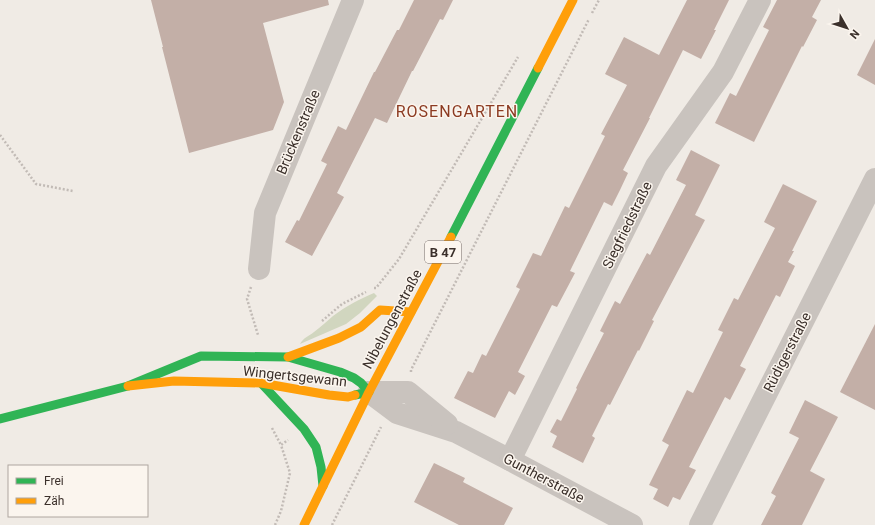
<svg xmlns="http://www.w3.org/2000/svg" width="875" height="525" font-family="Roboto,sans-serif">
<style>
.green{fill:#d1d6bf}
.building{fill:#c3afa7}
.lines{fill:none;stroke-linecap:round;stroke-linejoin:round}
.path{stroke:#c2bbb6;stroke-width:2.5;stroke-dasharray:2 2;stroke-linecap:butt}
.street{stroke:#c9c3be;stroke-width:22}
.fast{stroke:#30b455;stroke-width:9}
.slow{stroke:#ff9f0a;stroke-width:9}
.labels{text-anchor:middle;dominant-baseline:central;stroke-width:3;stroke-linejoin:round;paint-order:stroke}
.shield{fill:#fbf5ee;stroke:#756b66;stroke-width:1}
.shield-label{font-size:13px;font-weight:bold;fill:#3b302b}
.street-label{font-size:14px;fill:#3b302b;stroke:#fbf5ee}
.quarter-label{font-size:16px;letter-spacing:1px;fill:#8c3b22;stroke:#fbf5ee}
</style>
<rect width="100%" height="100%" fill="#f0ebe5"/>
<path class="green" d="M374,293l3,3 -17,17 -14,11 -46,20c3,-6 9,-8 14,-12 7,-5 13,-11 19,-16 13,-10 27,-17 41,-23z"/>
<g class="building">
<polygon points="151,0 328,0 329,5 263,23 284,102 273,130 189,153 162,47 163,47"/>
<polygon points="414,0 453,0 443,20 440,19 413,71 412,71 387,123 375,118 337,193 344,197 312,256 285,242 297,220 299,221 327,164 321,161 338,126 346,130 374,72 375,72 397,30 399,30"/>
<polygon points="687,0 729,0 714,30 716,30 701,59 683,50 649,118 650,118 623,170 628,173 620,190 612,206 604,202 570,271 575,273 557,307 552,305 518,372 525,376 515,395 509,391 495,418 454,398 468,371 473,373 482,354 486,356 520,289 516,287 533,253 541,256 565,206 569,208 605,136 601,134 627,85 605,74 624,37 659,55"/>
<polygon points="777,0 821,0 812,17 817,20 803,47 802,46 754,142 715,123 730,93 736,96 769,30 763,27"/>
<polygon points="875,39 875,85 857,75"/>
<polygon points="691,150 720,165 695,215 705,220 652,320 654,321 639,351 638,350 610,405 608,404 592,436 595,438 583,463 552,447 557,436 550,432 557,419 561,421 577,389 576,388 604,333 600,331 615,301 620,304 647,253 650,255 686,185 676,180"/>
<polygon points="783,184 817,201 792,251 794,251 788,262 795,266 780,297 776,295 740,366 746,369 730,400 725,397 689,467 696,470 680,500 673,497 668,507 653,499 658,489 649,485 669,445 662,441 687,390 693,393 723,332 718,330 734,298 738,300 775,228 764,222"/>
<polygon points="875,324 875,410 840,392"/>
<polygon points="805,400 838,417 810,471 825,479 802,525 761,525 776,496 771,493 799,438 789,433"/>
<polygon points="434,463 465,478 463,482 513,508 504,525 459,525 414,502"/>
</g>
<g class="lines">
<g class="path">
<polyline points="592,13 599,0"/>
<polyline points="0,135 36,184 73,191"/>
<polyline points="251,287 247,299 258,335"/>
<polyline points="374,288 376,288 399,259 518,57"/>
<polyline points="322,321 342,304 366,292"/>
<polyline points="411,372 411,370 589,19"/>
<polyline points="272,428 281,445"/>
<polyline points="275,525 281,511 290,473 281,445 288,440"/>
<polyline points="332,525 381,427"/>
</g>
<g class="street">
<polyline points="259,269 265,213 353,0"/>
<polyline points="369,392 397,413 456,432 510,460 632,525"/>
<polyline points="369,392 408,392 447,424"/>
<polyline points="510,460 656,166 723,72 760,0"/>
<polyline points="700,525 875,179"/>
</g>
<g class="fast">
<polyline points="451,237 538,68"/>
<polyline points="261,383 304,429 316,447 321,467 323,486"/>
<polyline points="0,419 128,386 201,356 288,357 340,372 354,378 361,383 369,392 355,395"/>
</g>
<g class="slow">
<polyline points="538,68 573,0"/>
<polyline points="288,357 339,338 361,327 380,310 411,312"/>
<polyline points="128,386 174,381 261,383 329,395 348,397 355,395"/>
<polyline points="304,525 369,392 451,237"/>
</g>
</g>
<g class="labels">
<rect class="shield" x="425" y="241" width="36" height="22" rx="3"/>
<g class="shield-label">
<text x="443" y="252">B 47</text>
</g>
<g class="street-label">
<text transform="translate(298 132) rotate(-67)">Brückenstraße</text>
<text transform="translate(627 225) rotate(-64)">Siegfriedstraße</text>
<text transform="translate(392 319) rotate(-62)">Nibelungenstraße</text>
<text transform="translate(787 352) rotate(-63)">Rüdigerstraße</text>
<text transform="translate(295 376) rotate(6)">Wingertsgewann</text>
<text transform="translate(544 478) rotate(28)">Guntherstraße</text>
</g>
<g class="quarter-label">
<text x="457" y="111">ROSENGARTEN</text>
</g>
</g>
<rect x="8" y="465" width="140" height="52" fill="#fbf5ee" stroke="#aea6a0"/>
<rect x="16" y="478" width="20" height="6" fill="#30b455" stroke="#aea6a0"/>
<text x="44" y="485" font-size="12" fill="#3b302b">Frei</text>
<rect x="16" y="498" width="20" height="6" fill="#ff9f0a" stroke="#aea6a0"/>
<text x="44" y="505" font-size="12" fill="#3b302b">Zäh</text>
<g transform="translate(847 28) rotate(129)" stroke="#fbf5ee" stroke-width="3" paint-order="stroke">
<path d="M0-3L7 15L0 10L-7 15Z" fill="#3b302b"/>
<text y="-6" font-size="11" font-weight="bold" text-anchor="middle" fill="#3b302b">N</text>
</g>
</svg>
